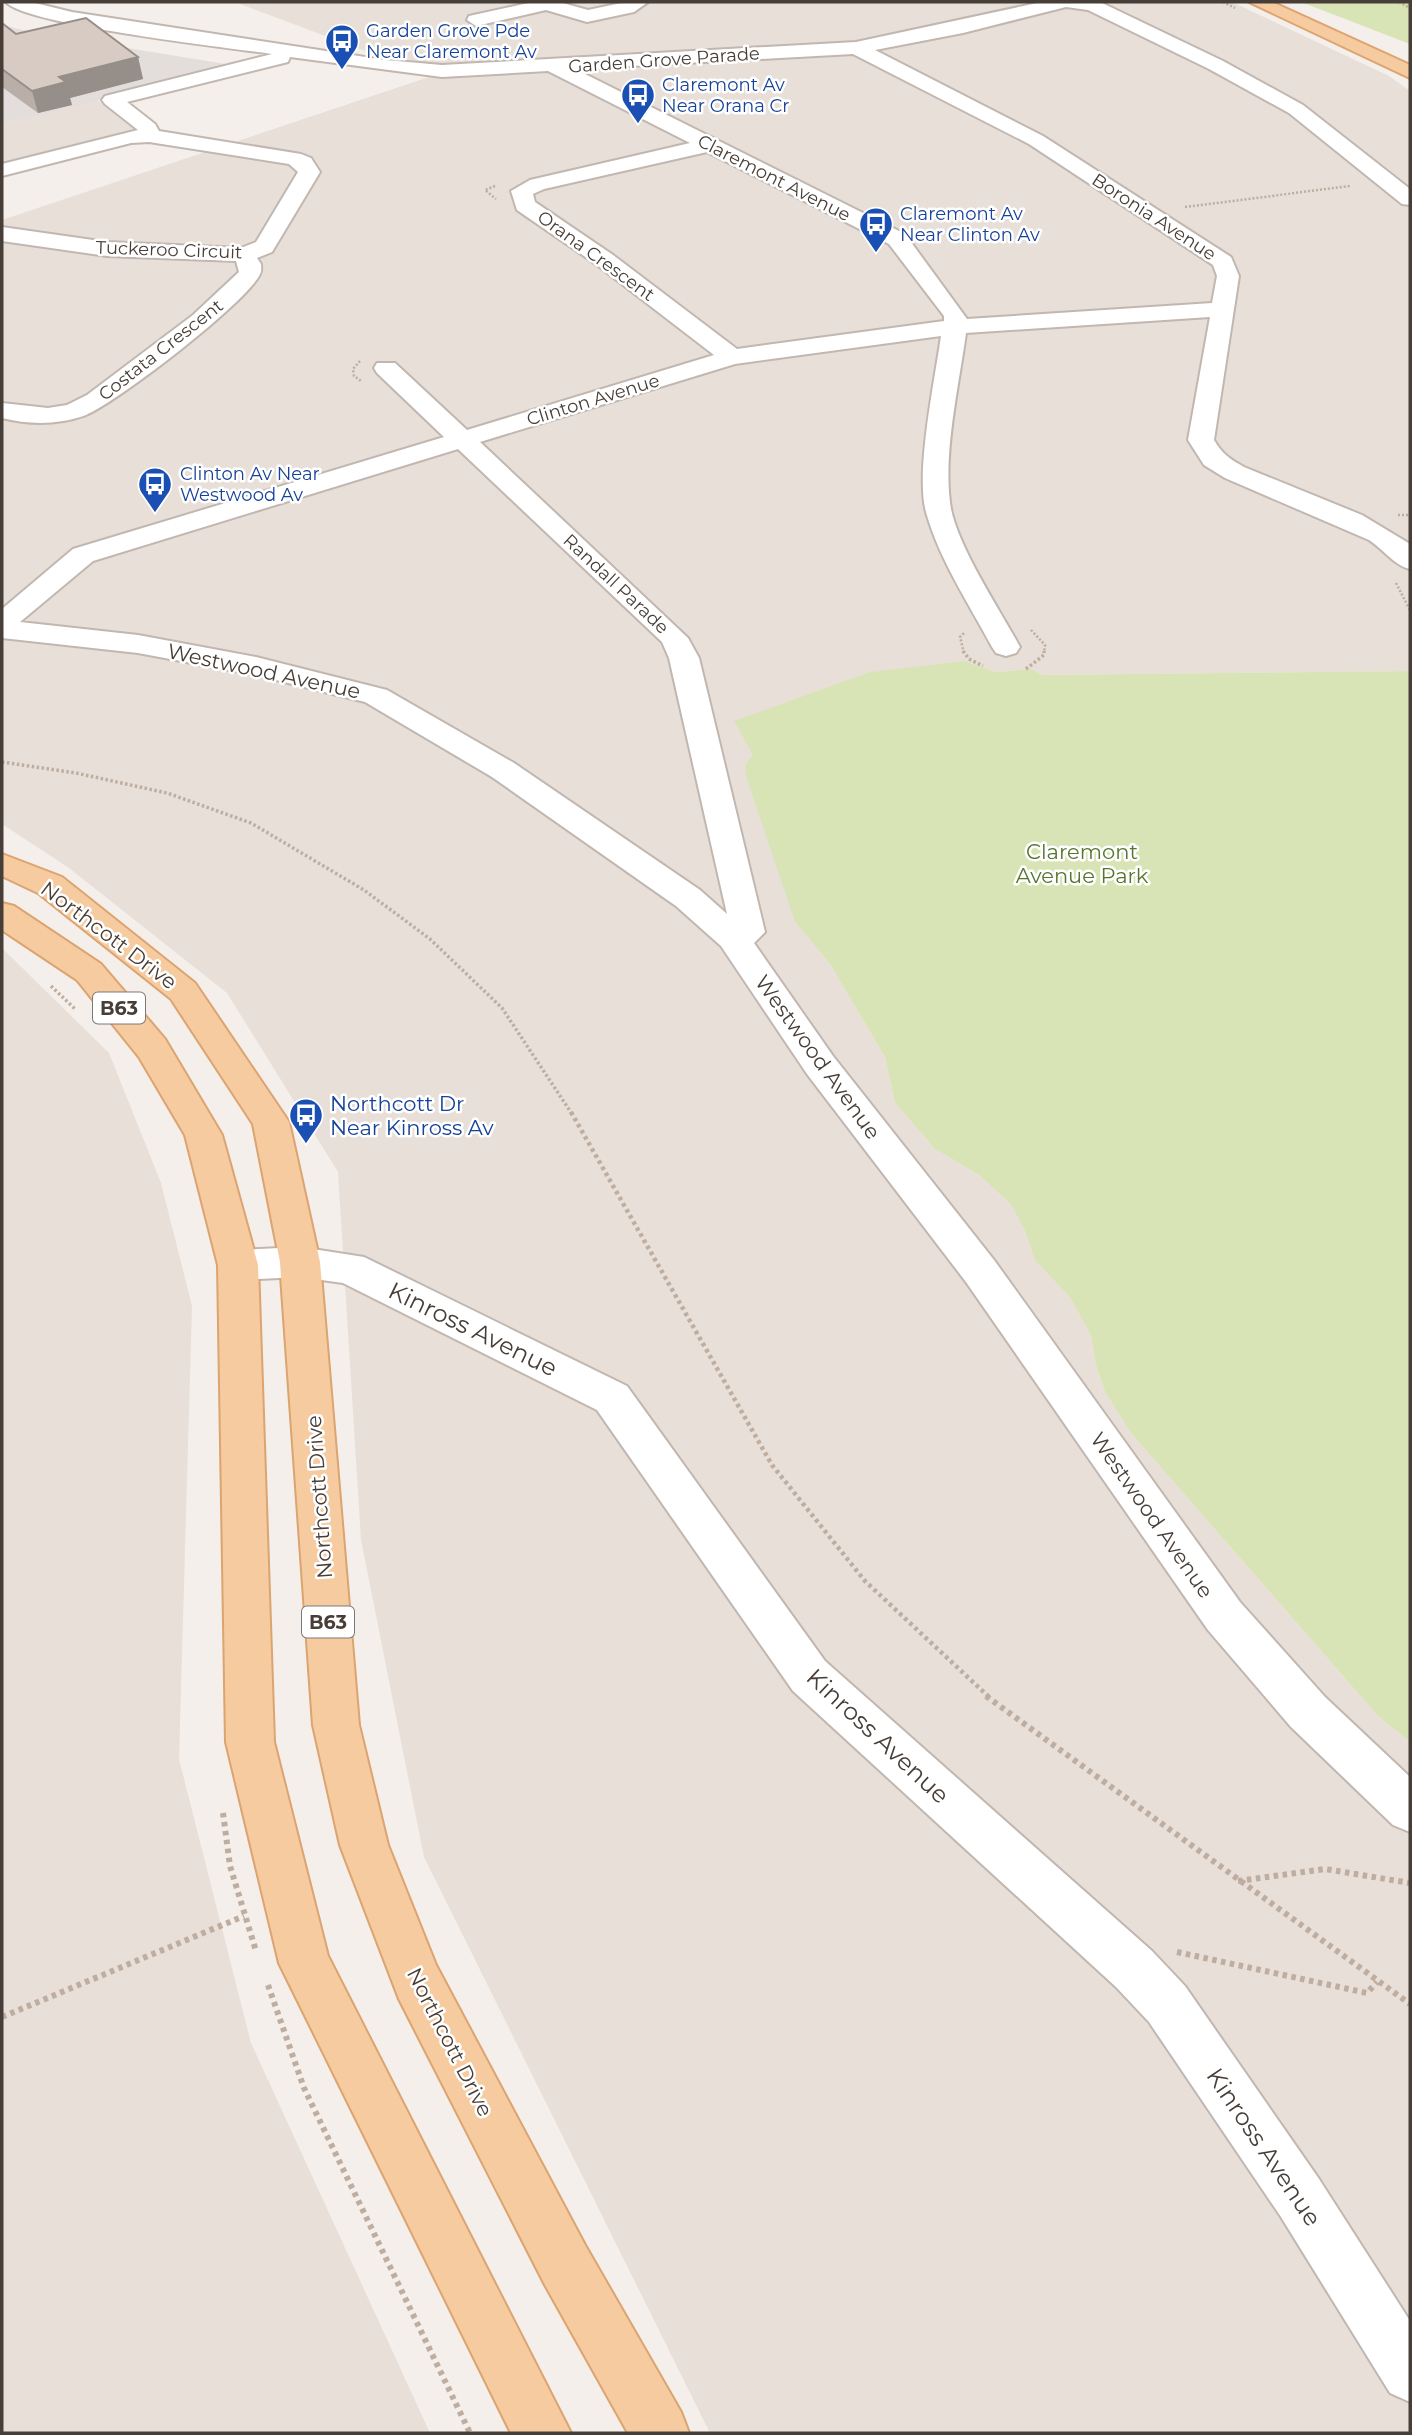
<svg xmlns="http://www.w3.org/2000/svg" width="1412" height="2435" font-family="Montserrat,sans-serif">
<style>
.residential{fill:#e7dfd8}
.industrial{fill:#e3dedb}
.green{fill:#d9e4b6}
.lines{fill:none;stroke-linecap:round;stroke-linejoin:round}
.minor-casing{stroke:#c1b7b0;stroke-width:4}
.major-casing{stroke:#dba470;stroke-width:4}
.path-far3{stroke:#bfad9f;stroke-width:2.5;stroke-dasharray:2 2;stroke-linecap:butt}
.path-far2{stroke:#bfad9f;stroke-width:3.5;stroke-dasharray:2.5 2.5;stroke-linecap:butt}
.path-far1{stroke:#bfad9f;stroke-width:4.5;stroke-dasharray:3.5 3.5;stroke-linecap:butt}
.path{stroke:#bfad9f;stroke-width:6;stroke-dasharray:4.5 4.5;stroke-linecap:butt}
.minor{fill:#fff;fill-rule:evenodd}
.major{fill:#f6cba0;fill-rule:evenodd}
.wall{fill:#b9afa8}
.shaded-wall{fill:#968e88}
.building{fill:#d7cbc3;stroke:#968e88;stroke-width:2}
.labels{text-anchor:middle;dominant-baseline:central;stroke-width:5;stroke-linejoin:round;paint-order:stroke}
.far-transit-label{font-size:18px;fill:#164399;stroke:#fff;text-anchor:start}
.far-street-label{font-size:18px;fill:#473e38;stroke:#fff}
.shield{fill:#fff;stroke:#7e7874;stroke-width:2}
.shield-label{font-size:19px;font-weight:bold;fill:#473e38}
.street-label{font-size:21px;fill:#473e38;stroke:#fff}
.park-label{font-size:21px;fill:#587530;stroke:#fff}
.transit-label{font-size:21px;fill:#164399;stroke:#fff;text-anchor:start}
.near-street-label{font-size:24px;fill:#473e38;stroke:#fff}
</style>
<rect width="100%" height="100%" fill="#f4efea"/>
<g class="residential">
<polygon points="235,2 1232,2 1389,76 1410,91 1410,671 1042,675 1032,669 996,672 965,661 753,755 795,922 830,964 885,1057 895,1103 935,1149 979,1175 1011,1203 1025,1231 1035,1259 1069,1296 1091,1335 1096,1365 1105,1392 1131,1433 1378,1716 1410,1742 1410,2433 710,2433 424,1857 361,1540 338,1172 227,993 69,868 2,824 2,220 432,76"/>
<polygon points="97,100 134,129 2,163 2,124"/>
<polygon points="2,948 109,1053 161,1183 192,1306 179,1759 251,2043 430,2433 2,2433"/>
</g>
<polygon class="industrial" points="2,25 35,33 238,66 2,124"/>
<g class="green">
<polygon points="1301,2 1410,2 1410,44"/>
<polygon points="965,661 996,672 1032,669 1042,675 1410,671 1410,1742 1378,1716 1131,1433 1105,1392 1096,1365 1091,1335 1069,1296 1035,1260 1025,1231 1011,1204 979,1175 935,1149 895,1103 885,1057 830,964 795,922 746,776 745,765 753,755 734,721 870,672"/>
</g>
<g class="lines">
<g class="minor-casing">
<g id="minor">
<path d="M6,2h25l41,10 313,48 57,5 414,-23 186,-40h58l123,59 80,44 107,84v16l-8,-1 -113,-91 -80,-44 -121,-59 -22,-3 -103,26 -88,17 168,86 188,121 8,19 -25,164c8,14 16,19 30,27l118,48 48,29v25c-15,-3 -27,-20 -41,-29l-144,-62 -21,-13 -16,-25 22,-123 -244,16c-7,53 -24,123 -15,176 8,40 49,101 69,138l-4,6 -10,3 -10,-3 -4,-6c-23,-43 -53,-88 -66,-135 -11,-39 9,-133 15,-176l-206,28 -255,78 208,196 11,20 66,274 -11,11 79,113 161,204 246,342 85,95 85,80v55l-17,-7 -102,-98 -83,-97 -242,-348 -159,-208 -86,-128 -45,-40 -184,-129 -127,-75 -109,-27 -118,-22 -136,-15v-29l71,-60 371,-112 -67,-64 -3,-5 3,-5h18l72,67 247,-75 -117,-90 -80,-55 -6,-19 19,-11 160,-37 -142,-72 -106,6 -152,-20 -2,5 -161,40 28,22 4,7 142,23 10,4 9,14 -48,80 -15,6 4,6c0,3 1,7 -1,10 -12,28 -144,129 -174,141 -28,10 -56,10 -84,3v-15l46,5 19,-3 20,-10 106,-80 46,-43 -3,-11 -129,-5 -105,-15v-14l105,15 134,6 15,-6 42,-70 -9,-8 -140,-22 -18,1 -129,33v-12l136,-34 -33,-26 -3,-4 3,-4 167,-42c-41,-6 -247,-29 -266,-52zM853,54l176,90 184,121 4,11 -5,27 -245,16 -62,-85 -330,-165zM707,152l182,92 55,72v5l-207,28 -124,-94 -78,-53 -2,-8 11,-5zM458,449l204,193 7,16 58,256 -27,-24 -186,-127 -127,-73 -131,-33 -118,-22 -118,-13 73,-61z"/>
<polygon points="533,2 559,2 588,10 626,2 648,2 634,12 587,22 546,10 476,26 467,20 469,16"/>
<polygon points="300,1247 364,1257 627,1386 825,1661 1152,1951 1185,1986 1319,2179 1410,2321 1410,2402 1390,2393 1281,2217 1149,2022 1116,1987 793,1691 597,1410 343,1283 300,1277 238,1280 224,1276 218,1265 224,1254 238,1250"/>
</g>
</g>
<g class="major-casing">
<g id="major">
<polygon points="1249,2 1272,2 1410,65 1410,78"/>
<polygon points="2,854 62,877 195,983 289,1122 320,1262 359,1725 388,1845 436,1965 585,2245 681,2412 689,2433 628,2433 545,2285 399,1999 340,1845 313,1725 280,1262 253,1124 171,999 38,893 2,876"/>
<polygon points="2,903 14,906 101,964 165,1039 222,1135 258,1265 274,1742 328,1956 571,2433 511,2433 279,1963 226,1742 218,1265 185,1135 139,1057 77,980 2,930"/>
</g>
</g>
<g class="path-far3">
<polyline points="1223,2 1235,8"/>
<polyline points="1399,2 1410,8"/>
<polyline points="495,186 485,190 496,199"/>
<polyline points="1185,207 1350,186"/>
<polyline points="360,361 353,369 354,376 361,381"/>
<polyline points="1398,515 1410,515"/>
<polyline points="1396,583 1410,610"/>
<polyline points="1031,630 1045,645 1044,653"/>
<polyline points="964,653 960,637 964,633"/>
</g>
<g class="path-far2">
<polyline points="963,651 969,659 983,666"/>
<polyline points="1026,669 1044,655 1044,651"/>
<polyline points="2,762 76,773 167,793 251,823 364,890 430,939 502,1008 572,1114"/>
<polyline points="51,986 75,1009"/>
</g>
<polyline class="path-far1" points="571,1112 772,1465 865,1581 989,1697"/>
<g class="path">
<polyline points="986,1696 1410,2004"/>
<polyline points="223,1813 230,1866 256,1951"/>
<polyline points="1238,1881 1325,1869 1410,1883"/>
<polyline points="1177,1952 1367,1993 1377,1982"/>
<polyline points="268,1985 304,2088 470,2433"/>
<polyline points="2,2017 244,1916"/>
</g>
<use href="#minor" class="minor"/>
<use href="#major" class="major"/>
</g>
<polygon class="wall" points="2,23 16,34 138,57 143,79 70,98 72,105 38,113 2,87"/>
<polygon class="shaded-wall" points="138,57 143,79 70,98 72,105 38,113 32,91 59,77"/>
<polygon class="building" points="86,18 138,57 59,77 66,82 32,91 2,69 2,23 16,34"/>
<defs>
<g id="bus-pin" transform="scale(1.75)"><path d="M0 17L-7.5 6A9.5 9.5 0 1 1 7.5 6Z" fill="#1a4fb4" stroke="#fff"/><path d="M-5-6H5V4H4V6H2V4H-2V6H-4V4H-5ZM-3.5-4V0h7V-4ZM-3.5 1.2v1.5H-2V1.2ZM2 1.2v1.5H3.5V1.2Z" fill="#fff"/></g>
</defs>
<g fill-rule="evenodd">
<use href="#bus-pin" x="342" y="41"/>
<use href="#bus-pin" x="638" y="95"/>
<use href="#bus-pin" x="876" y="224"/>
<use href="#bus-pin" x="155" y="484"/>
<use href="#bus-pin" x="306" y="1115"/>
</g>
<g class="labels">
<g class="far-transit-label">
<text x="366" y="31">Garden Grove Pde<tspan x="366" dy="21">Near Claremont Av</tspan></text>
<text x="662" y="85">Claremont Av<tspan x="662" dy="21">Near Orana Cr</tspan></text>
<text x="900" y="214">Claremont Av<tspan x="900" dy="21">Near Clinton Av</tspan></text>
<text x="180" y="474">Clinton Av Near<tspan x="180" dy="21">Westwood Av</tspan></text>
</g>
<g class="far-street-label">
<text transform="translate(664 60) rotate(-4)">Garden Grove Parade</text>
<text transform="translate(774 178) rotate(27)">Claremont Avenue</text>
<text transform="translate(1154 217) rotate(33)">Boronia Avenue</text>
<text transform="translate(169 250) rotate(2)">Tuckeroo Circuit</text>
<text transform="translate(596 256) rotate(36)">Orana Crescent</text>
<text transform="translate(161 350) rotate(-38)">Costata Crescent</text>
<text transform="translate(593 400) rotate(-17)">Clinton Avenue</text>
<text transform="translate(616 584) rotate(43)">Randall Parade</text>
</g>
<g class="shield">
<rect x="93" y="992.5" width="52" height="31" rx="5"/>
<rect x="302" y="1606.5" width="52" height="31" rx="5"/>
</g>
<g class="shield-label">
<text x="119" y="1008">B63</text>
<text x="328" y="1622">B63</text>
</g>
<g class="street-label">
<text transform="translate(264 671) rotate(12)">Westwood Avenue</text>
<text transform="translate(109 935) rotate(37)">Northcott Drive</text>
<text transform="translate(818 1057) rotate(54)">Westwood Avenue</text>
<text transform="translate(319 1497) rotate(-94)">Northcott Drive</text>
<text transform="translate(1152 1515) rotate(55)">Westwood Avenue</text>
<text transform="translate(450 2042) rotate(63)">Northcott Drive</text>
</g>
<g class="park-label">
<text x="1082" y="851">Claremont<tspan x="1082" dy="24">Avenue Park</tspan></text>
</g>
<g class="transit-label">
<text x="330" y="1103">Northcott Dr<tspan x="330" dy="24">Near Kinross Av</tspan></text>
</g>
<g class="near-street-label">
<text transform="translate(473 1329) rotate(26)">Kinross Avenue</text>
<text transform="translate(878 1736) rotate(43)">Kinross Avenue</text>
<text transform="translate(1264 2147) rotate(56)">Kinross Avenue</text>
</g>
</g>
<rect width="1412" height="2435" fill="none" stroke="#473e38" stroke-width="7"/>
</svg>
